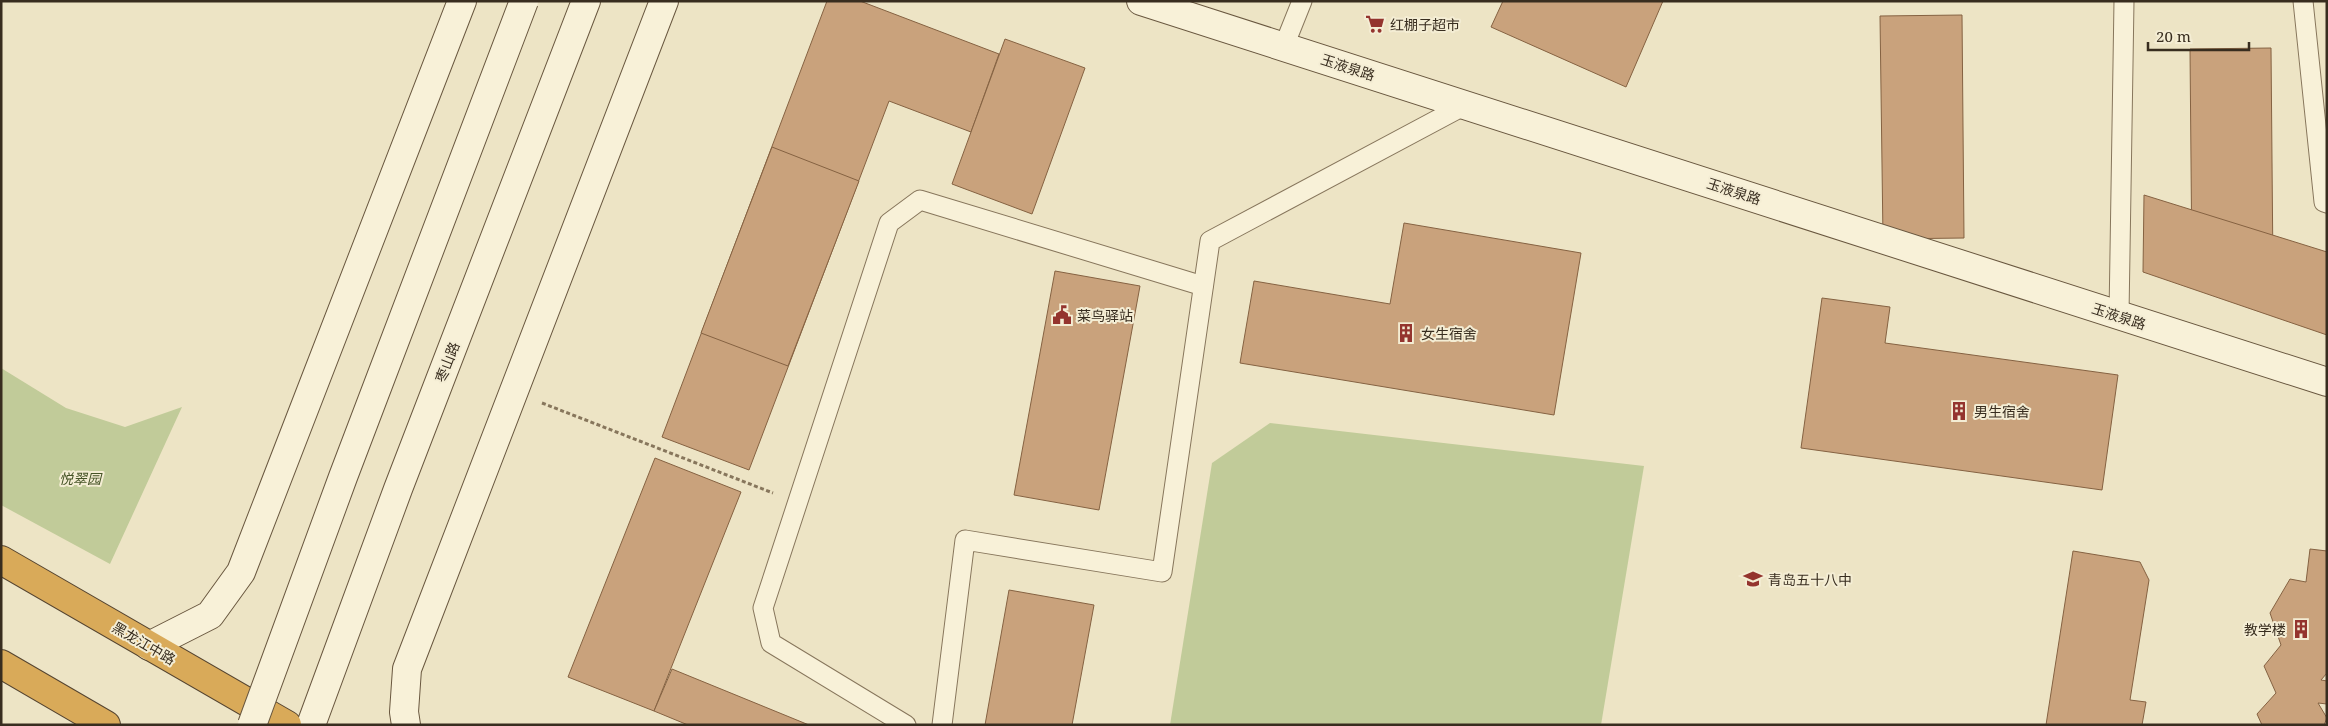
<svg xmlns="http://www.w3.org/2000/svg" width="2328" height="726" font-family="'Noto Serif','Noto Sans SC',serif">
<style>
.green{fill:#c1cb99}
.building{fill:#c9a27c;stroke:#856242}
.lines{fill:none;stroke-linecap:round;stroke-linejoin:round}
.lane-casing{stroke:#87765c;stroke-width:21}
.secondary-casing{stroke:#69573f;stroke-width:30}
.highway-casing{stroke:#554430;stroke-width:30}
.path{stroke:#87765c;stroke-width:3;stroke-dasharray:4 2.5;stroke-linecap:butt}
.lane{stroke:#f8f1d8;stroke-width:19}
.secondary{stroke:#f8f1d8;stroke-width:28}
.highway{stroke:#d9aa59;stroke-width:28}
.secondary-bridge-casing{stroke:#69573f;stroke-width:30;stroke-linecap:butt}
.secondary-bridge{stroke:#f8f1d8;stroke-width:28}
.labels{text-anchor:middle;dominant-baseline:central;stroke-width:4;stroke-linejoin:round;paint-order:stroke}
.poi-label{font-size:14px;fill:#382d1f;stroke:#f4edd4;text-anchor:start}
.street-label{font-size:14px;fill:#382d1f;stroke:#f4edd4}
.park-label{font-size:14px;font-style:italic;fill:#455326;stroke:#f4edd4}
</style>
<rect width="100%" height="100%" fill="#ede4c5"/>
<g class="green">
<polygon points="1,368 66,408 125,427 182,407 110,564 1,505"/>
<polygon points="1270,423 1644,466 1601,725 1170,725 1212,463"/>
</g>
<g class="building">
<polygon points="827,1 860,1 999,54 971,132 889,101 749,470 662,437"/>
<polygon points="1503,1 1663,1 1626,87 1491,27"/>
<polygon points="1962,15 1964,238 1883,239 1880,16"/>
<polygon points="1005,39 1085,68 1032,214 952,184"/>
<polygon points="2271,48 2273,271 2192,272 2190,49"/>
<polygon points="772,147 859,181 788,366 701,333"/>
<polygon points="2144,195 2327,252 2327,335 2143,272"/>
<polygon points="1404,223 1581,253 1554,415 1240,363 1254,281 1390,304"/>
<polygon points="1055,271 1140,286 1099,510 1014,495"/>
<polygon points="1822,298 1890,307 1885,343 2118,375 2102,490 1801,448"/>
<polygon points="655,458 741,492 654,711 568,677"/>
<polygon points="2310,549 2327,551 2327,673 2321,680 2327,681 2327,704 2318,703 2327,718 2324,725 2262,725 2257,714 2276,693 2264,666 2281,645 2270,613 2290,579 2306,582"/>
<polygon points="2073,551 2140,562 2149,580 2130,700 2146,702 2142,725 2046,725"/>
<polygon points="1009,590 1094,605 1072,725 985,725"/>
<polygon points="672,669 809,725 688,725 654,711"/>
</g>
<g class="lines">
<g class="lane-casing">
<g id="lane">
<polyline points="2303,1 2324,202 2327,203"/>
<polyline points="1284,46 1302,1"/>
<polyline points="2119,315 2124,1"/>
<polyline points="906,725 771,643 763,608 889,223 920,200 1203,286"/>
<polyline points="942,725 965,540 1162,572 1210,241 1465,105"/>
</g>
</g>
<g class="secondary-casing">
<g id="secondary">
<polyline points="1141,1 2327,382"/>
<polyline points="149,646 210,615 241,572 462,1"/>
<polyline points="311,725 398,489 586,1"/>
<polyline points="406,725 404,712 407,669 664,1"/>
</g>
</g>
<g class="highway-casing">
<g id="highway">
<polyline points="1,560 287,725"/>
<polyline points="1,664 106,725"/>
</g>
</g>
<polyline class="path" points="542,403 773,493"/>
<use href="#lane" class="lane"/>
<use href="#secondary" class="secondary"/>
<use href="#highway" class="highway"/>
<g class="secondary-bridge-casing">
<polyline id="secondary-bridge" points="252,725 343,477 524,1"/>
</g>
<use href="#secondary-bridge" class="secondary-bridge"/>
</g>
<defs>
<g id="supermarket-bare" transform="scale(1.5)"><path d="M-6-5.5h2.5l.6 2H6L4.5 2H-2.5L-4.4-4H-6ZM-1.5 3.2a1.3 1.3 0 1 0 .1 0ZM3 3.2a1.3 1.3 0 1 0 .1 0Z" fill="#94342e" stroke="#f4edd4" stroke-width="2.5" paint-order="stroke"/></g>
<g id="civic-bare" transform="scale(1.5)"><path d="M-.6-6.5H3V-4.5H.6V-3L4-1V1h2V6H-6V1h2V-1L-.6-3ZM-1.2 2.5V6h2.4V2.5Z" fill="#94342e" stroke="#f4edd4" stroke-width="2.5" paint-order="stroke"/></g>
<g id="building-bare" transform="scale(1.5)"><path d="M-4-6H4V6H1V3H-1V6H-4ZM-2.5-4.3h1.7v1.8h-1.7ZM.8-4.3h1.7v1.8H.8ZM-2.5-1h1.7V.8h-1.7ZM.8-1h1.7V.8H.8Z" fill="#94342e" stroke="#f4edd4" stroke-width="2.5" paint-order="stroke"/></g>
<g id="school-bare" transform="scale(1.5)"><path d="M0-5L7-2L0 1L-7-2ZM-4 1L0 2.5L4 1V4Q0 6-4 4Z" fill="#94342e" stroke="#f4edd4" stroke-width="2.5" paint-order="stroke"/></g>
</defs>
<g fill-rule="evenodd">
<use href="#supermarket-bare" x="1375" y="24"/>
<use href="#civic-bare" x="1062" y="315"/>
<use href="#building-bare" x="1406" y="333"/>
<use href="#building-bare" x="1959" y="411"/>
<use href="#school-bare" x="1753" y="579"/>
<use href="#building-bare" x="2301" y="629"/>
</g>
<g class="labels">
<g class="poi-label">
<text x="1390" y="24">红棚子超市</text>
<text x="1077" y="315">菜鸟驿站</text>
<text x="1421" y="333">女生宿舍</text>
<text x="1974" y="411">男生宿舍</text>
<text x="1768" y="579">青岛五十八中</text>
<text x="2286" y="629" text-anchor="end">教学楼</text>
</g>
<g class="street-label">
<text transform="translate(1348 67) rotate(18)">玉液泉路</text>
<text transform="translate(1734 191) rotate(18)">玉液泉路</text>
<text transform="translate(2119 316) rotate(18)">玉液泉路</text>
<text transform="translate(447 362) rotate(-69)">枣山路</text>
<text transform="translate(144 643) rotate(30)">黑龙江中路</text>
</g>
<g class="park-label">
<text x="80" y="478">悦翠园</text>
</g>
</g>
<rect width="2328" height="726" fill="none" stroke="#382d1f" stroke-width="5"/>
<path d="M2148 42v8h101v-8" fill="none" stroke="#382d1f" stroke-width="2.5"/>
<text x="2156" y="42" font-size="15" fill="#382d1f" stroke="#f4edd4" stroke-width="4" paint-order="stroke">20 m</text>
</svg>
